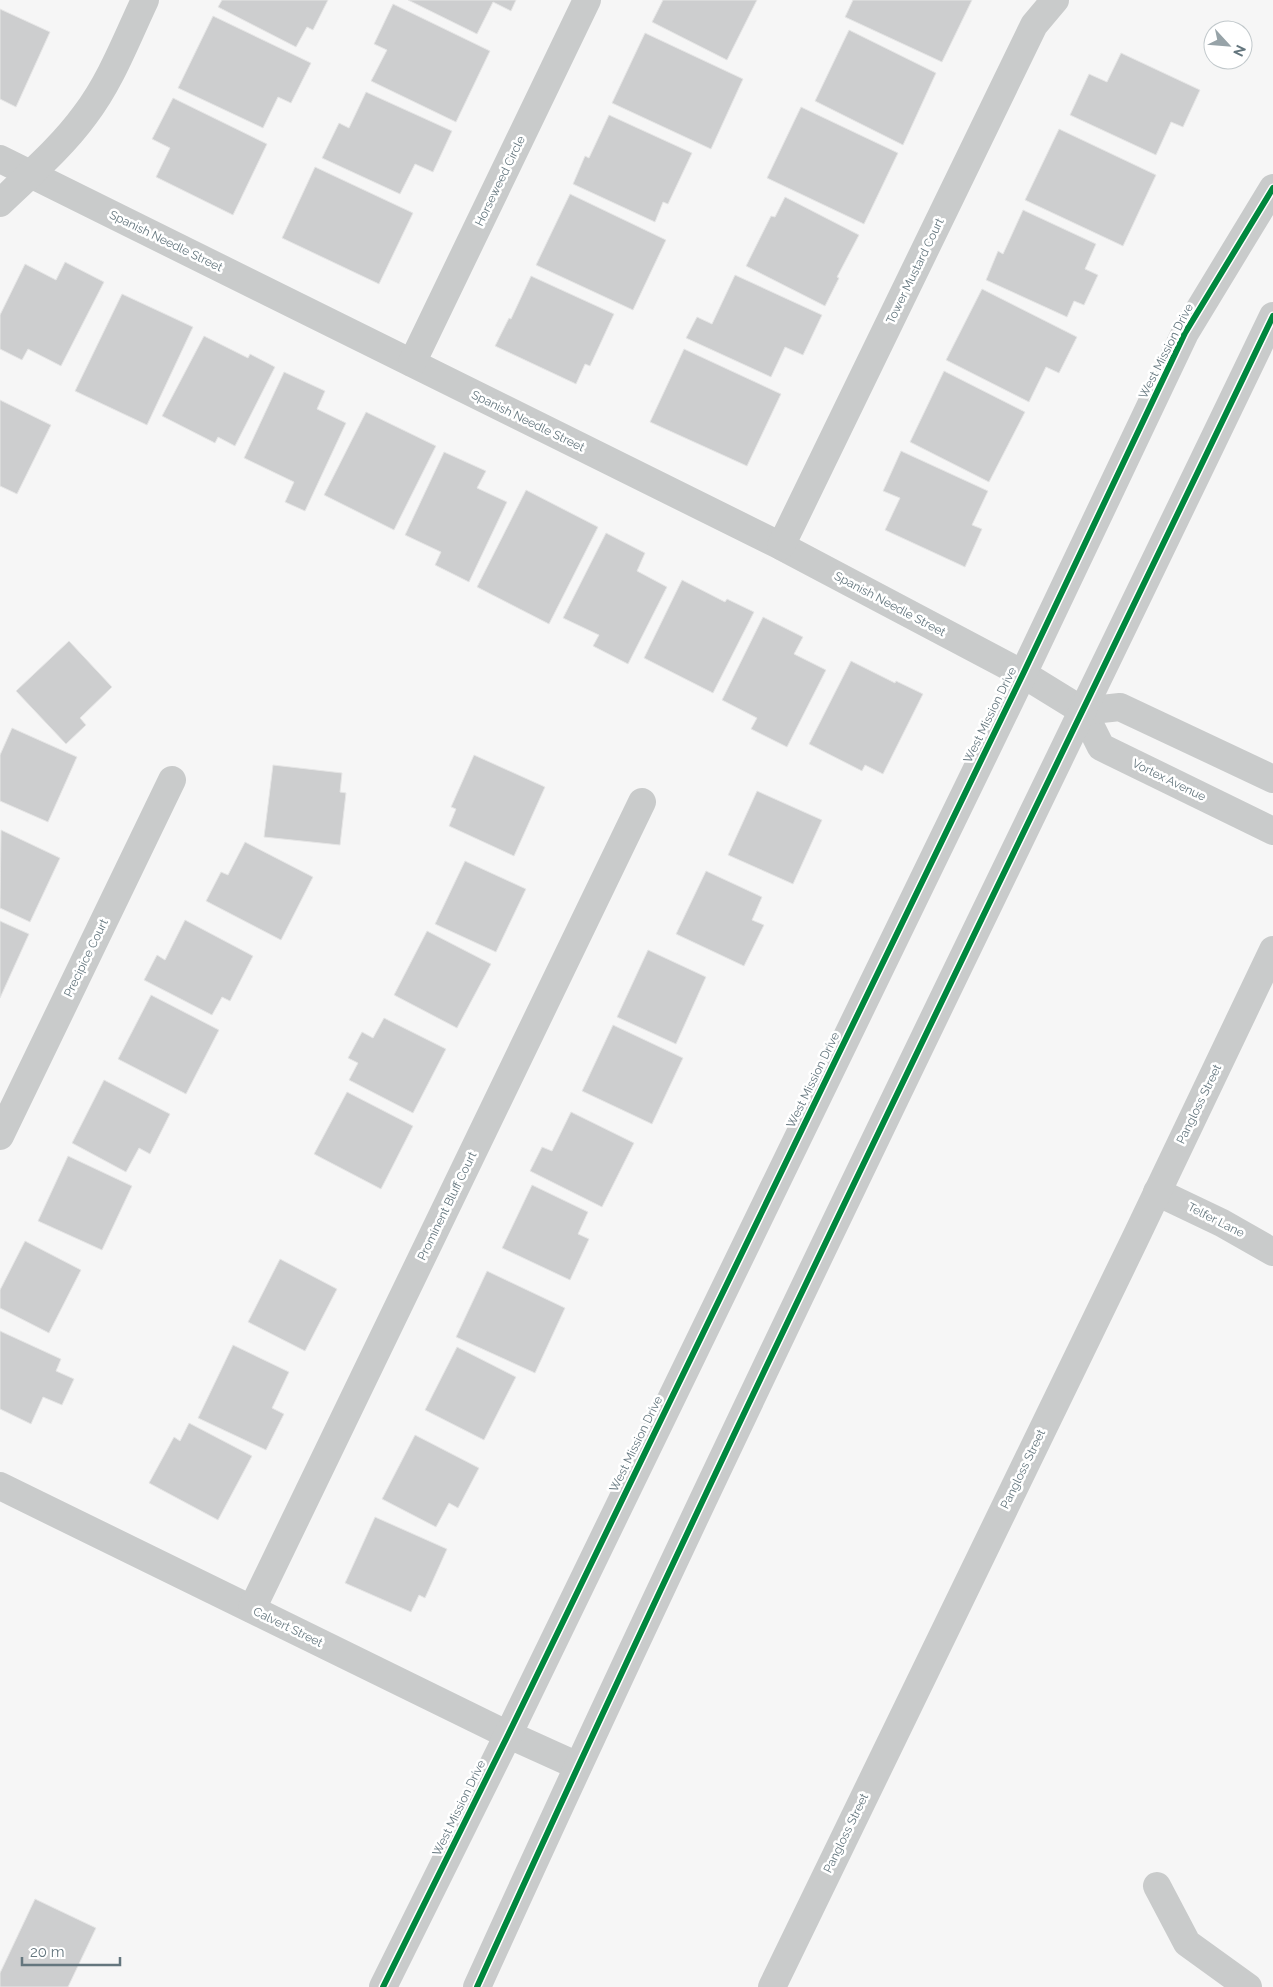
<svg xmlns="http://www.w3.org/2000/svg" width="1273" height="1987" font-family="Raleway,sans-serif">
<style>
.building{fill:#cdcecf;stroke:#e6e6e6}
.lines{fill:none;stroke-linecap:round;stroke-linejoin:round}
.minor{stroke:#c9cbcb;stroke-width:28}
.cycleway-casing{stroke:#fff;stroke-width:9}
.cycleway{stroke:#00873e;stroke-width:6}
.labels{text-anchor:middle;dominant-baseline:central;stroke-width:5;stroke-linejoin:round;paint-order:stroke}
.street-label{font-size:12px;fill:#64767e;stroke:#fff}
</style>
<rect width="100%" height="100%" fill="#f6f6f6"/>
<g class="building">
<polygon points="222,0 328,0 313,30 307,27 296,47 218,7"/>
<polygon points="408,0 516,0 511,11 493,2 477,34"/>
<polygon points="663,0 757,0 727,60 652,22"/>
<polygon points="853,0 972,0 942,62 845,17"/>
<polygon points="393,4 490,51 456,122 371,81 387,50 374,44"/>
<polygon points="0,9 50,32 16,107 0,99"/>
<polygon points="213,16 311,63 291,103 278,97 263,128 178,88"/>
<polygon points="849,30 936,73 903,145 815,101"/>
<polygon points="645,33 743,79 711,149 612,103"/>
<polygon points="1121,53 1200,90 1183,127 1171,122 1156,155 1070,115 1089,74 1107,82"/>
<polygon points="366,92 452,131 433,172 415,164 400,194 322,158 339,123 349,128"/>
<polygon points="173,98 267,144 233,215 156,177 170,148 152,139"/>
<polygon points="801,107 898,153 864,224 767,178"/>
<polygon points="609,115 692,153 668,204 663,202 655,222 573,184 585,156 589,158"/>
<polygon points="1059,129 1156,175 1123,246 1025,200"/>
<polygon points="315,167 413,213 379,284 282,238"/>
<polygon points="570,194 666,240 633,310 536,265"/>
<polygon points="785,197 859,235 837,277 839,278 825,306 746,266 771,216 775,217"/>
<polygon points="1023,210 1096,244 1085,269 1098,275 1084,305 1074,301 1067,317 986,280 998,251 1003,254"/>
<polygon points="65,262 104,282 61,366 28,349 22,360 0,349 0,315 25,264 56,280"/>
<polygon points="735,275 822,315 803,355 785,347 771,377 686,338 697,317 712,324"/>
<polygon points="531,276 614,314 590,366 585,364 576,384 495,346 509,318 511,319"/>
<polygon points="982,289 1077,337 1059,373 1046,367 1029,402 946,360"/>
<polygon points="122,294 193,327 147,425 75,391"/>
<polygon points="204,336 248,358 250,354 275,367 235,446 218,437 215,443 162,416"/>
<polygon points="684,349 781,394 747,466 650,422"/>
<polygon points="944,371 1025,412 989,482 910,442"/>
<polygon points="284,372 325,391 317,409 346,423 305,511 285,502 294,482 244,458"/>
<polygon points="0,400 51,425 17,494 0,486"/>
<polygon points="366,412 436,446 394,530 324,495"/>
<polygon points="901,451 988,491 972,525 982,529 965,567 885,530 900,498 883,491"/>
<polygon points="444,452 486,471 477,488 507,502 469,582 435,565 441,552 405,535"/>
<polygon points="526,490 598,527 549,624 477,587"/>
<polygon points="606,533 645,553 637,571 667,587 628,664 593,646 599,635 563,618"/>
<polygon points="682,580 725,602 727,599 754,612 713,693 644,658"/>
<polygon points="763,617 803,637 794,654 826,670 787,747 751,729 757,718 722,700"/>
<polygon points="69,641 112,687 80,718 86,725 66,744 16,691"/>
<polygon points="851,661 895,683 896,681 923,694 883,774 865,765 862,771 809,744"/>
<polygon points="12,728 77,757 48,822 0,801 0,755"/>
<polygon points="474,755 545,787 514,856 449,826 456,809 451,807"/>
<polygon points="273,765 342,773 340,792 346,793 340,845 264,837"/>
<polygon points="757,791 822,820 793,884 728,855"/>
<polygon points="1,830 60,858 30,922 0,908"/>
<polygon points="245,842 313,877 281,940 206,901 221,872 228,875"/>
<polygon points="465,861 526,889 496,952 435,924"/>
<polygon points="706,871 762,897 752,920 764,925 744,966 676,934"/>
<polygon points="185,920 253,956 230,1001 222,997 212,1015 144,980 157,955 165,960"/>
<polygon points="0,921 29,934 0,998"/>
<polygon points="427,931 491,964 457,1028 394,995"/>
<polygon points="648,950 706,977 676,1044 617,1017"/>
<polygon points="151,995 219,1030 186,1094 118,1059"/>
<polygon points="384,1018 446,1049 413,1113 349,1080 358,1063 348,1058 362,1032 373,1038"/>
<polygon points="613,1025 683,1058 652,1124 582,1091"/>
<polygon points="104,1080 170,1114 150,1154 139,1148 126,1172 72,1143"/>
<polygon points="347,1092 413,1126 381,1189 314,1154"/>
<polygon points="571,1112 634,1143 602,1207 530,1171 542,1147 552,1151"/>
<polygon points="68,1156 132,1186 102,1250 38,1221"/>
<polygon points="532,1185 588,1212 578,1234 589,1239 570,1280 502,1248"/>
<polygon points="25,1241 81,1270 49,1333 0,1308 0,1290"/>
<polygon points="280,1259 337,1289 305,1351 248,1322"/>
<polygon points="487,1271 565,1308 535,1373 456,1337"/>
<polygon points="0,1331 61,1359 56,1371 74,1379 62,1405 43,1397 31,1424 0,1409"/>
<polygon points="233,1345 289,1372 272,1408 284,1414 266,1450 198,1418"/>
<polygon points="457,1347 516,1377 484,1440 425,1410"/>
<polygon points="189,1423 252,1456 218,1520 149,1483 174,1437 180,1441"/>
<polygon points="415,1435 479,1468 458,1508 449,1503 436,1527 382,1499"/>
<polygon points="375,1517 447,1549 425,1598 419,1595 411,1612 345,1583"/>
<polygon points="35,1899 96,1928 68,1987 0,1987 0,1973"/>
</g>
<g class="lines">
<g class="minor">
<polyline points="0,159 781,546 1023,674 1083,711 1101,747 1273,831"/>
<path d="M0,203c29,-28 61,-55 85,-88 26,-34 42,-77 60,-115"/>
<polyline points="412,363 587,0"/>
<polyline points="781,546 1034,25 1055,0"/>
<polyline points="1083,711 1120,707 1273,779"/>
<polyline points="0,1136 172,780"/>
<polyline points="1157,1192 1222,1223 1273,1252"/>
<polyline points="0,1486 496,1729 578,1766"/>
<polyline points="252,1609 642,802"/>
<polyline points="1157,1886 1187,1943 1248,1987"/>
<polyline points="383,1987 508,1735 1023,674 1185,333 1273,188"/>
<path d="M477,1987c255,-562 529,-1115 796,-1671"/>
<polyline points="772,1987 1135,1239 1273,950"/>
</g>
<g class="cycleway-casing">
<g id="cycleway">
<polyline points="383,1987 508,1735 1023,674 1185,333 1273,188"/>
<path d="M477,1987c255,-562 529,-1115 796,-1671"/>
</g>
</g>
<use href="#cycleway" class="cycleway"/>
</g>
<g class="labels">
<g class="street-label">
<text transform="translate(500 181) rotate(-64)">Horseweed Circle</text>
<text transform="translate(166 241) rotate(26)">Spanish Needle Street</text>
<text transform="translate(915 271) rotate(-64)">Tower Mustard Court</text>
<text transform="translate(1166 351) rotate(-63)">West Mission Drive</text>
<text transform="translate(528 421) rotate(26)">Spanish Needle Street</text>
<text transform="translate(890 604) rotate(28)">Spanish Needle Street</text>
<text transform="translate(990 715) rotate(-64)">West Mission Drive</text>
<text transform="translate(1169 780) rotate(26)">Vortex Avenue</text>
<text transform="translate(86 958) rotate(-64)">Precipice Court</text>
<text transform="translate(813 1080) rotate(-64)">West Mission Drive</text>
<text transform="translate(1199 1104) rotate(-64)">Pangloss Street</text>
<text transform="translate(447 1206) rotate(-64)">Prominent Bluff Court</text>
<text transform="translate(1216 1220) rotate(27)">Telfer Lane</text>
<text transform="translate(636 1444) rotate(-64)">West Mission Drive</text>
<text transform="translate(1023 1469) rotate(-64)">Pangloss Street</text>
<text transform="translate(288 1627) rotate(26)">Calvert Street</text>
<text transform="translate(459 1808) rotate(-64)">West Mission Drive</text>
<text transform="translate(846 1833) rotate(-64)">Pangloss Street</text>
</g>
</g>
<g transform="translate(1228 45) rotate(116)"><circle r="24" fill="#ffffff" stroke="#c1c8cb"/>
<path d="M0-4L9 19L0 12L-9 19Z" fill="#97a3a8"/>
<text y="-8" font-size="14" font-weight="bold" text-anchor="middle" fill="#64767e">N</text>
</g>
<path d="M22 1957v8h98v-8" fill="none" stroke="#64767e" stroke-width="2.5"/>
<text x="30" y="1957" font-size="15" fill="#64767e" stroke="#ffffff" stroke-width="4" paint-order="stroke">20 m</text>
</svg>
